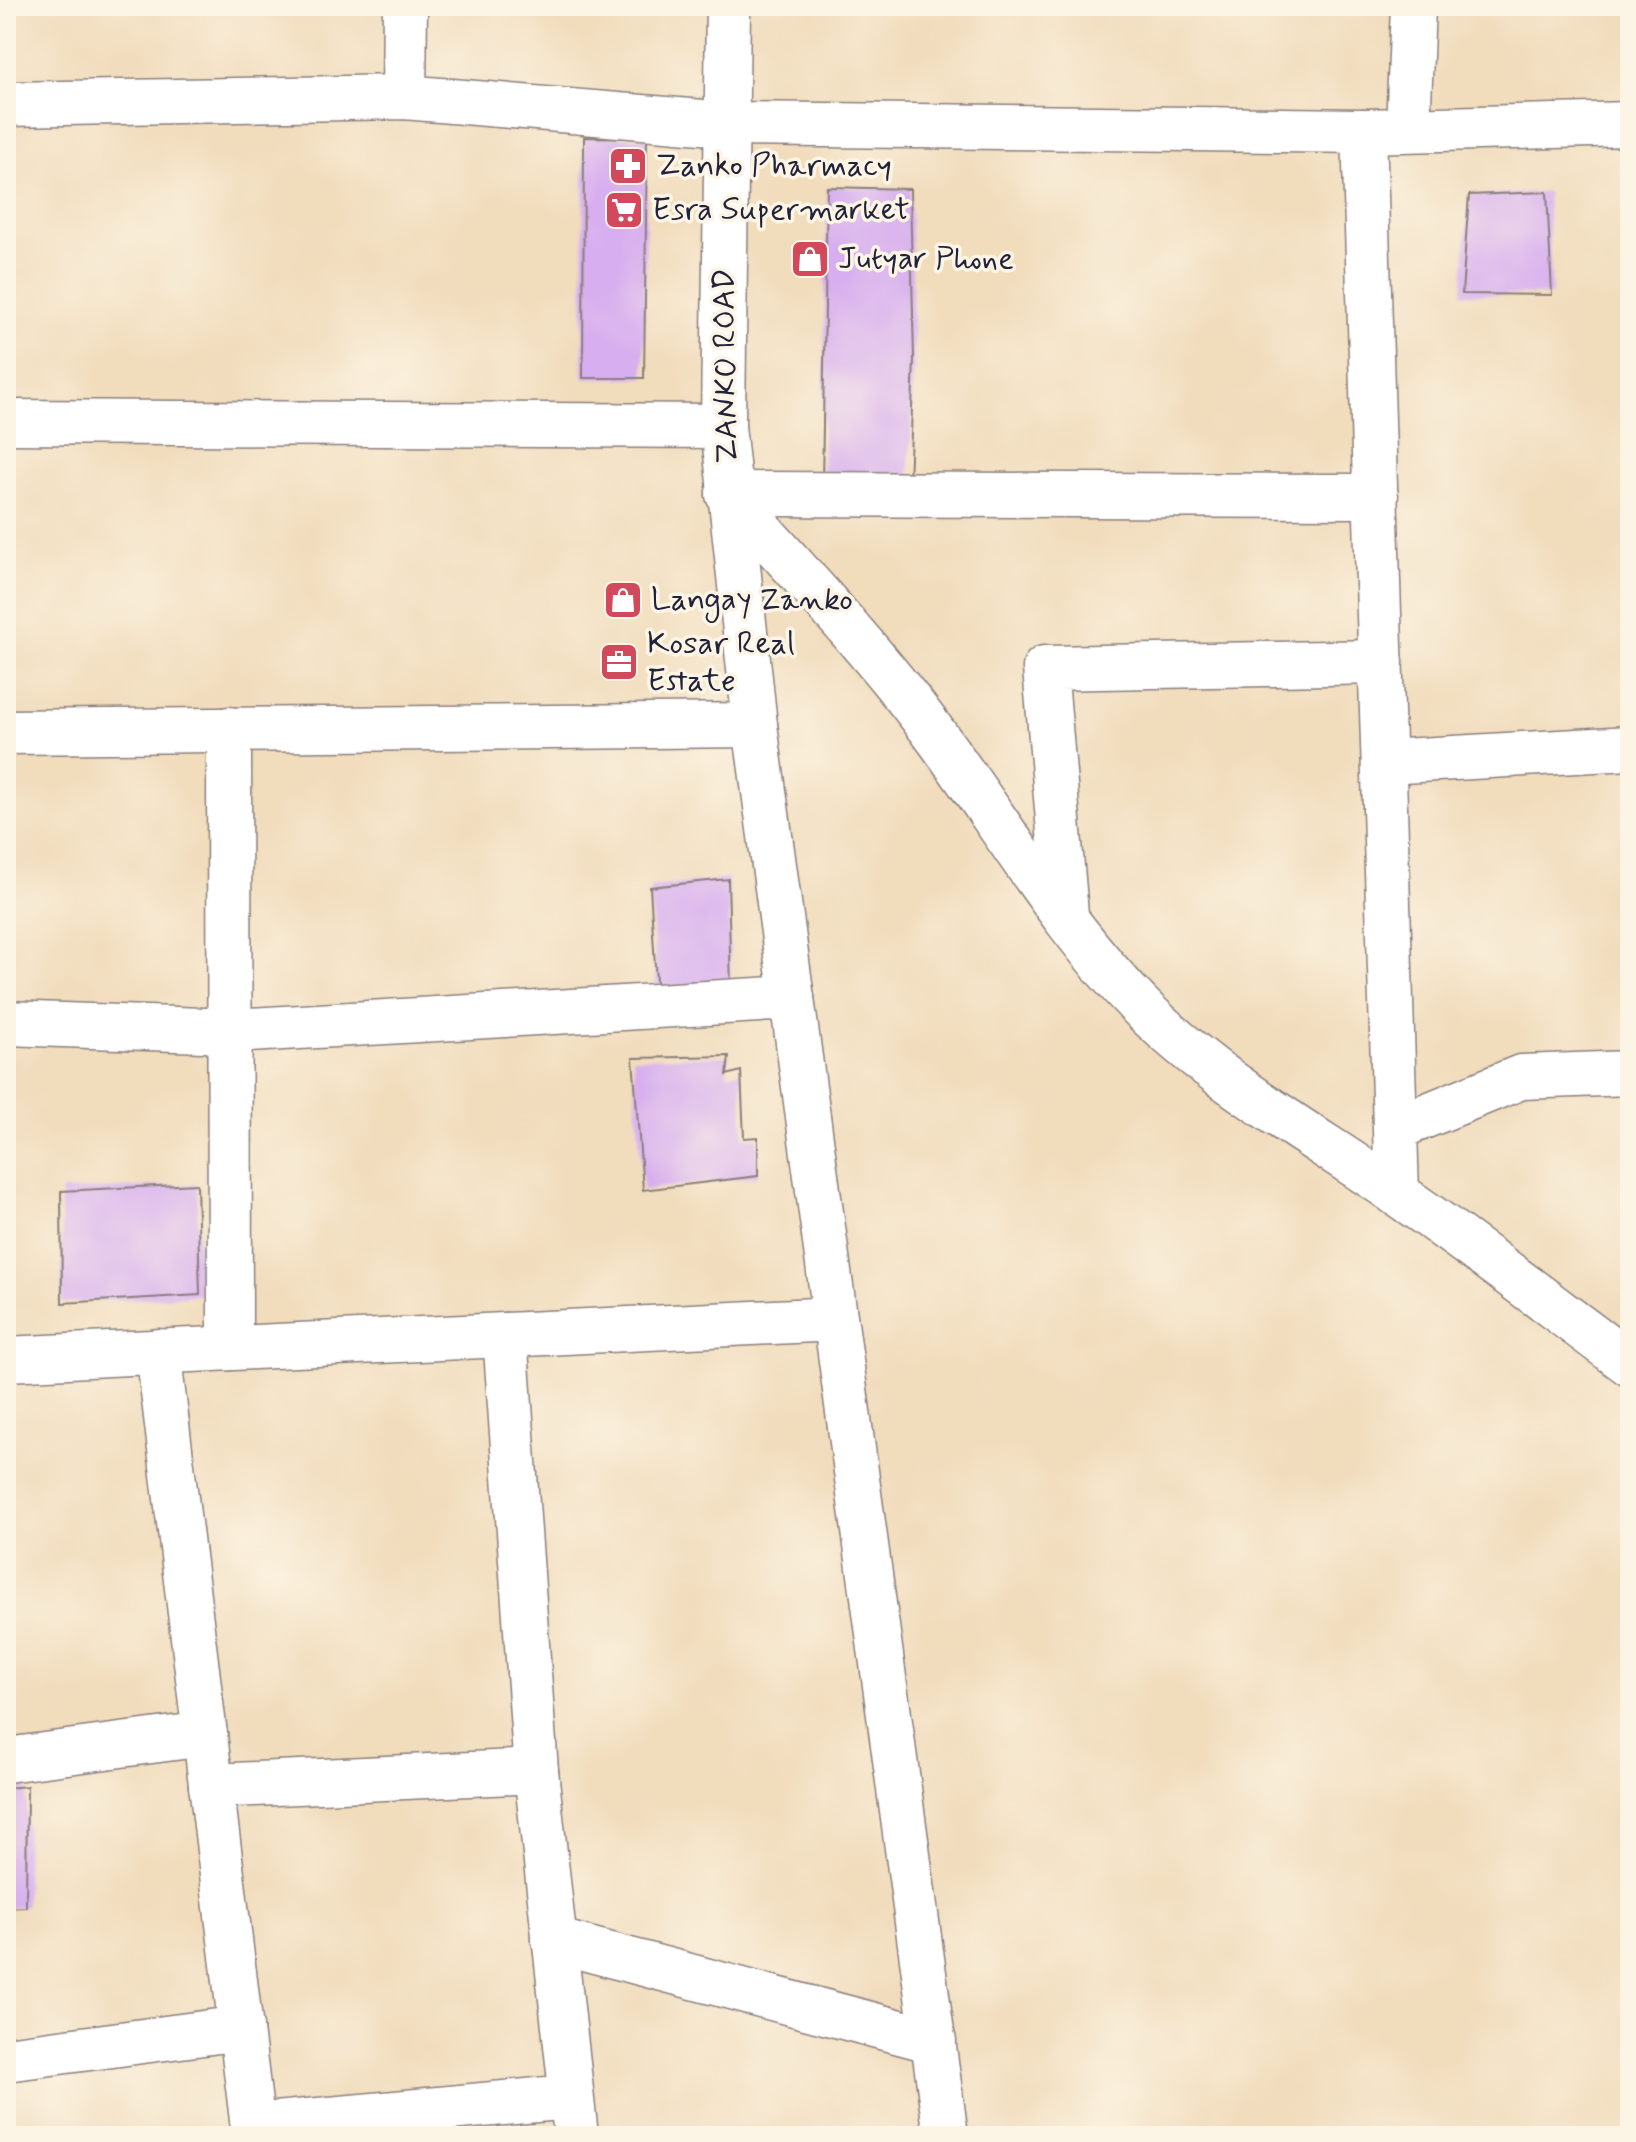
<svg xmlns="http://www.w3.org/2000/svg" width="1636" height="2142" font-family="Mynerve,sans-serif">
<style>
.building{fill:#d7aeef}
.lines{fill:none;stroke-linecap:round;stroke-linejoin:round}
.minor-casing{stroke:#8a7f7c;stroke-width:47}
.minor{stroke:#fff;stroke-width:44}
.labels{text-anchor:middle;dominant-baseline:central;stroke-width:7;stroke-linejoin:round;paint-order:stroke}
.poi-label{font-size:32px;fill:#22223b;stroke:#fcf5e5;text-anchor:start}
.street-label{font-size:32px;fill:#22223b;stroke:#fcf5e5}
</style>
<rect width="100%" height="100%" fill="#fcf5e5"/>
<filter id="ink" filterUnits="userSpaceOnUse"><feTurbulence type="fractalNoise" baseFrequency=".0125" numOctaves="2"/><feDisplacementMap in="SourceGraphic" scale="16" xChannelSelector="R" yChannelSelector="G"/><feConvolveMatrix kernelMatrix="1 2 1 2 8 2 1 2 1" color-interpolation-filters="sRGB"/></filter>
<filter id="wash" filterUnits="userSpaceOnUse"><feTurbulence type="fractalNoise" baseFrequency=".006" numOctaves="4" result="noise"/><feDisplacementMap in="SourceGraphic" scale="32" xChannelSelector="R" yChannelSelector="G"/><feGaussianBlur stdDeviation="1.8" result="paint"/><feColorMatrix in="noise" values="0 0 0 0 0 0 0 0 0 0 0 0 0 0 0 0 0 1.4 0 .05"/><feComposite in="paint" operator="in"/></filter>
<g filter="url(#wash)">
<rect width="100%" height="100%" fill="#f1dcbc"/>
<g id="blocks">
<g class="building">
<polygon points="584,137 647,138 644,378 583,378"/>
<polygon points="827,187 910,189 914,359 909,482 822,485"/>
<polygon points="1547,192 1552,295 1462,294 1469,195"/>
<polygon points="728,879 731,990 657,997 650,887"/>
<polygon points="729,1056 727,1075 741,1071 744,1138 758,1137 758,1176 643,1190 633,1058"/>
<polygon points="197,1184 200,1295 62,1303 61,1191"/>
<polygon points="27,1786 26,1907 6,1908 6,1788"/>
</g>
</g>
</g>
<g filter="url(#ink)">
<use href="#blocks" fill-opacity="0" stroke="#8a7f7c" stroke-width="2"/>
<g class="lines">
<g class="minor-casing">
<g id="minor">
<polyline points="728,6 723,426 755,725 946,2136"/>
<polyline points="404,97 405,6"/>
<polyline points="6,104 404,97 726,124 1364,131 1630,124"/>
<polyline points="1408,129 1413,6"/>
<polyline points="1364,131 1397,1194"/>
<polyline points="6,422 723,426"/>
<path d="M728,494c72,80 147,159 211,246 67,91 127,193 208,273 71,69 160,119 242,175 82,56 161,117 241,176"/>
<polyline points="728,494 1376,496"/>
<polyline points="229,729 230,1348"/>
<polyline points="6,732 755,725"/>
<polyline points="1384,762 1630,748"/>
<polyline points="1066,914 1045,668 1381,662"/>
<polyline points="6,1023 232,1031 792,998"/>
<polyline points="1396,1128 1521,1077 1630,1073"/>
<polyline points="505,1335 536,1771 576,2136"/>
<polyline points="158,1351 254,2136"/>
<polyline points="6,1359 835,1319"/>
<polyline points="6,1760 205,1734"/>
<polyline points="211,1786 536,1771"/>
<polyline points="554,1940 934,2041"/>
<polyline points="6,2059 241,2028"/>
<polyline points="253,2126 570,2097"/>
</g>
</g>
<use href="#minor" class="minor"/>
</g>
</g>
<defs>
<g id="pharmacy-square" transform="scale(2)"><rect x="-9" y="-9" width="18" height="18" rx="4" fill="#d1495b" stroke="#fcf5e5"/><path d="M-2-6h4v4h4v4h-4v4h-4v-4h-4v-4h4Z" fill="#fff"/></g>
<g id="supermarket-square" transform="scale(2)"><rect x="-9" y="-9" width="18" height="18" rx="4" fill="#d1495b" stroke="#fcf5e5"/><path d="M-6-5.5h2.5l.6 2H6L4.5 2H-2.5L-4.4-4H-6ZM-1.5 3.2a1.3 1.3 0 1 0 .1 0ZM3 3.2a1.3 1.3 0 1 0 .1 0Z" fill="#fff"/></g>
<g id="shop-square" transform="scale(2)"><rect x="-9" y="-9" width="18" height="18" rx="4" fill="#d1495b" stroke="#fcf5e5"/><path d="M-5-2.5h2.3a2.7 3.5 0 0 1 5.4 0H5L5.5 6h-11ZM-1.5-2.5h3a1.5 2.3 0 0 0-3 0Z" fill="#fff"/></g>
<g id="office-square" transform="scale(2)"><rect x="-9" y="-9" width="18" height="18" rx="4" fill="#d1495b" stroke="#fcf5e5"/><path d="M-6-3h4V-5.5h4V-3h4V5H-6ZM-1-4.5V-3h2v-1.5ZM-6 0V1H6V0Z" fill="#fff"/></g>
</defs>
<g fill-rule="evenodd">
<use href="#pharmacy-square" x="628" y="166"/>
<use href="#supermarket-square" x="624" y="210"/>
<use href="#shop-square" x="810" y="259"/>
<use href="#shop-square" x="623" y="600"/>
<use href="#office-square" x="619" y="662"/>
</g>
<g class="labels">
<g class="poi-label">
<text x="656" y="166">Zanko Pharmacy</text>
<text x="652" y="210">Esra Supermarket</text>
<text x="838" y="259">Jutyar Phone</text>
<text x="651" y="600">Langay Zanko</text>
<text x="647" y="644">Kosar Real<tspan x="647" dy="37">Estate</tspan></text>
</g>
<g class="street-label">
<text transform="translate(726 366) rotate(-91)">ZANKO ROAD</text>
</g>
</g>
<rect width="1636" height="2142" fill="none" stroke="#fcf5e5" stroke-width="32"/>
</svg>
